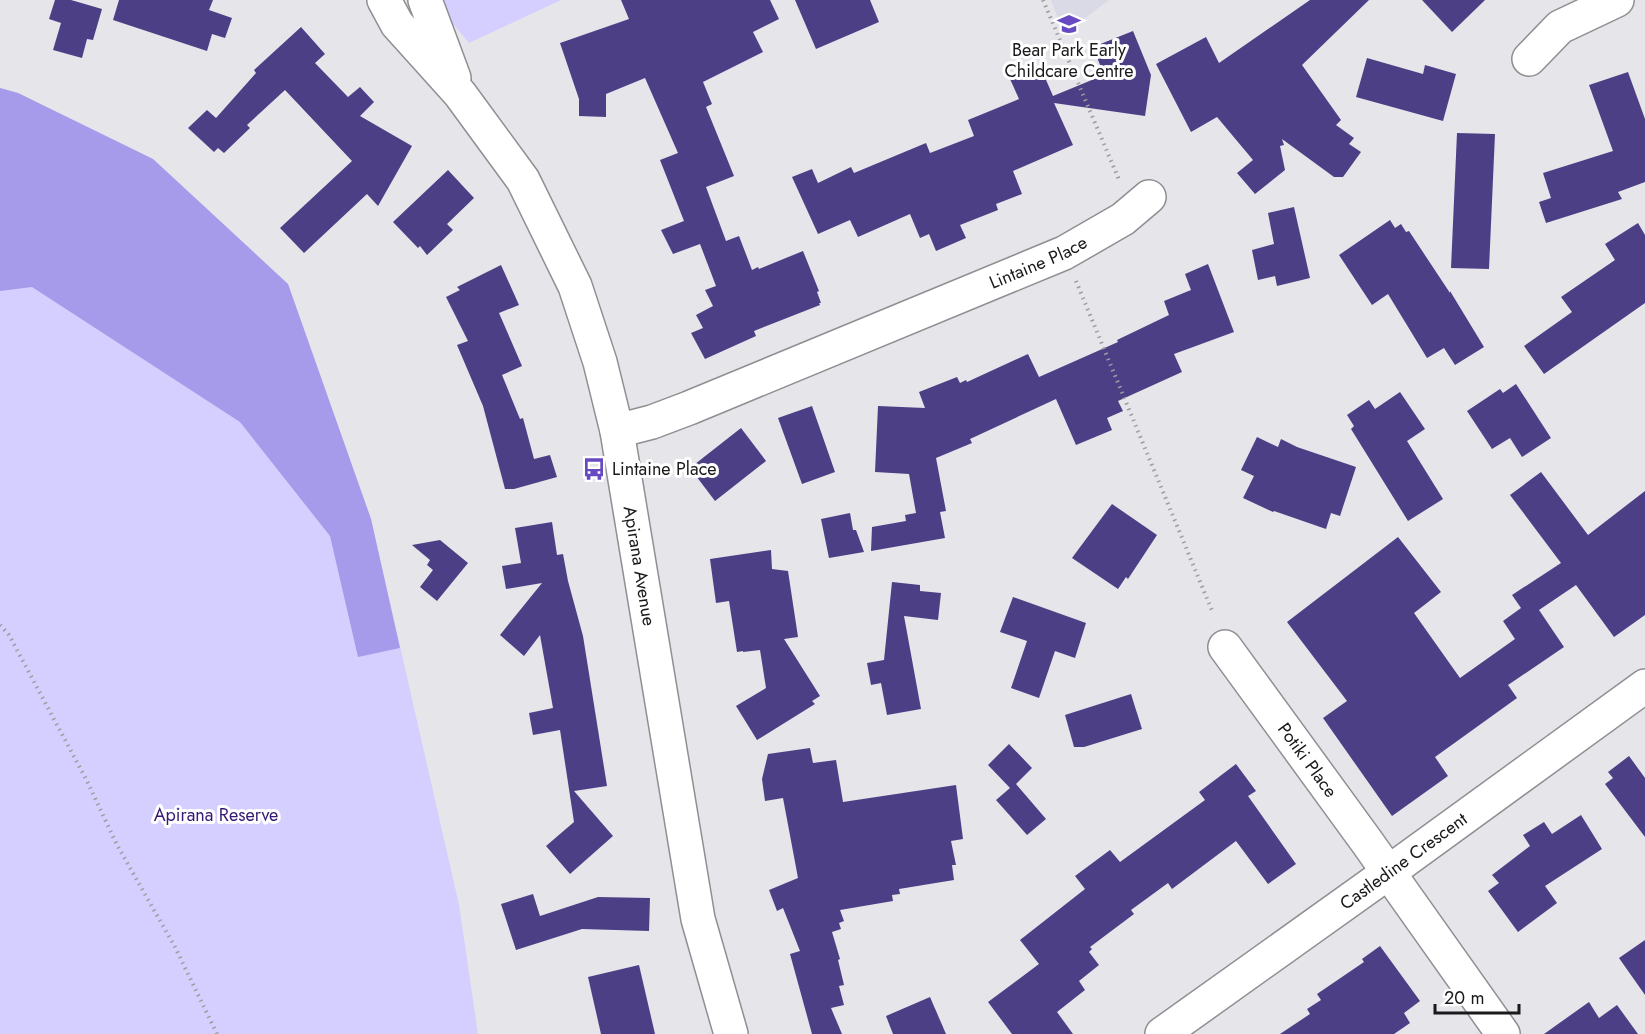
<svg xmlns="http://www.w3.org/2000/svg" width="1645" height="1034" font-family="Jost,sans-serif">
<style>
.built{fill:#dad9e6}
.green{fill:#d4cffe}
.forest{fill:#a69bea}
.building{fill:#4d3f86}
.lines{fill:none;stroke-linecap:round;stroke-linejoin:round}
.minor-casing{stroke:#8f8f93;stroke-width:36}
.major-casing{stroke:#8f8f93;stroke-width:36}
.path{stroke:#9e9ea2;stroke-width:4;stroke-dasharray:1.5 4.5;stroke-linecap:butt}
.minor{stroke:#fff;stroke-width:33}
.major{stroke:#fff;stroke-width:33}
.labels{text-anchor:middle;dominant-baseline:central;stroke-width:6;stroke-linejoin:round;paint-order:stroke}
.poi-label{font-size:18px;fill:#19191b;stroke:#fff}
.street-label{font-size:18px;fill:#19191b;stroke:#fff}
.park-label{font-size:18px;fill:#341873;stroke:#fff}
</style>
<rect width="100%" height="100%" fill="#e5e5ea"/>
<polygon class="built" points="1051,0 1109,0 1064,34"/>
<g class="green">
<polygon points="443,0 561,0 469,43 449,19"/>
<polygon points="0,88 18,93 153,159 288,284 371,519 459,905 478,1034 0,1034"/>
</g>
<polygon class="forest" points="0,88 18,93 153,159 288,284 371,519 400,648 358,657 330,536 240,422 32,287 0,291"/>
<g class="building">
<polygon points="55,0 71,0 102,9 93,40 87,39 82,58 53,50 61,23 49,19"/>
<polygon points="119,0 213,0 209,10 232,18 225,38 212,34 207,51 113,20"/>
<polygon points="621,0 770,0 779,19 753,32 763,52 703,82 712,104 706,107 734,176 706,187 726,241 739,236 752,270 758,267 759,269 803,251 819,291 817,292 821,303 819,303 820,305 754,331 756,336 705,359 691,333 703,328 696,315 713,306 705,290 716,286 700,244 673,254 661,230 684,221 660,160 678,153 645,78 606,94 606,117 579,116 579,99 560,43 629,19"/>
<polygon points="795,0 870,0 879,22 816,49"/>
<polygon points="1310,0 1369,0 1302,65 1341,120 1336,125 1354,138 1349,144 1361,152 1343,177 1334,177 1282,139 1284,145 1280,146 1285,170 1255,194 1237,173 1253,160 1217,117 1191,132 1156,64 1206,37 1219,63"/>
<polygon points="1422,0 1485,0 1452,32"/>
<polygon points="301,27 325,54 315,63 348,97 360,87 374,102 360,116 412,146 378,206 367,194 304,253 280,228 352,161 285,90 247,125 250,128 224,153 218,148 214,152 188,128 207,110 216,118 256,73 254,70"/>
<polygon points="1133,31 1151,75 1145,116 1054,103 1073,145 1013,171 1022,194 996,204 998,210 960,225 966,238 936,251 929,234 920,238 910,214 858,237 850,220 818,234 792,177 812,169 818,183 851,167 854,173 926,143 930,153 974,136 968,120 1019,99 1010,79 1040,66 1053,96 1104,75 1093,47"/>
<polygon points="1367,58 1423,74 1425,65 1456,74 1443,121 1356,97"/>
<polygon points="1628,72 1645,119 1645,182 1618,192 1622,199 1546,223 1539,202 1551,198 1543,173 1613,151 1589,85"/>
<polygon points="1457,133 1495,134 1489,269 1451,268"/>
<polygon points="448,170 474,198 447,224 453,230 427,255 420,246 418,248 393,222"/>
<polygon points="1294,207 1310,278 1277,286 1275,276 1258,280 1252,250 1274,244 1268,213"/>
<polygon points="1390,220 1395,228 1401,224 1406,232 1409,231 1450,293 1450,291 1484,347 1455,365 1444,348 1427,358 1388,294 1372,305 1339,255"/>
<polygon points="1638,223 1645,235 1645,303 1544,374 1524,346 1572,312 1561,297 1615,260 1605,244"/>
<polygon points="1208,264 1234,332 1174,354 1182,372 1118,401 1123,411 1107,418 1112,430 1076,445 1056,399 970,439 972,443 936,458 946,511 940,512 945,538 871,551 872,527 906,521 905,515 916,513 909,474 875,472 878,406 925,408 919,392 957,377 960,383 966,380 967,382 1028,354 1039,377 1118,342 1117,340 1169,315 1164,301 1191,290 1185,274"/>
<polygon points="501,265 519,305 499,313 522,366 502,375 520,419 523,418 534,459 550,455 557,477 514,489 505,489 483,406 457,345 468,341 446,297 460,290 457,287"/>
<polygon points="1516,384 1551,438 1522,457 1510,438 1492,449 1467,411 1500,389 1503,393"/>
<polygon points="1400,392 1425,429 1407,441 1443,499 1408,521 1351,429 1354,426 1347,415 1369,400 1375,409"/>
<polygon points="812,406 835,472 802,484 778,418"/>
<polygon points="741,428 766,461 715,501 690,468"/>
<polygon points="1257,437 1278,447 1281,439 1297,447 1356,467 1340,516 1331,513 1326,529 1274,511 1273,512 1243,498 1254,476 1241,470"/>
<polygon points="1541,472 1588,535 1645,491 1645,615 1614,637 1576,585 1539,610 1564,647 1508,685 1517,698 1435,757 1448,776 1392,816 1323,718 1347,701 1287,622 1398,537 1441,592 1414,613 1460,678 1515,639 1503,621 1521,608 1512,595 1561,563 1510,495"/>
<polygon points="1112,504 1157,535 1128,579 1126,577 1118,589 1072,558"/>
<polygon points="850,513 853,530 856,530 864,552 829,558 821,519"/>
<polygon points="552,522 557,555 563,554 568,581 583,636 607,786 574,791 613,836 570,874 546,846 574,822 560,730 533,735 529,713 553,708 540,635 524,656 500,635 542,583 506,589 502,566 521,563 515,528"/>
<polygon points="440,540 468,563 437,601 420,587 433,570 427,565 430,560 412,545"/>
<polygon points="771,550 772,569 788,571 798,637 784,639 820,696 812,701 815,704 757,740 736,706 766,688 760,650 743,652 743,651 737,652 729,601 716,603 710,559"/>
<polygon points="892,582 920,585 920,591 941,593 938,620 904,616 921,709 887,715 881,683 871,685 867,663 884,660"/>
<polygon points="1013,597 1086,623 1075,658 1055,651 1039,698 1011,688 1027,641 1000,632"/>
<polygon points="1131,694 1142,729 1084,747 1074,747 1065,715"/>
<polygon points="1009,744 1032,768 1016,784 1046,819 1027,835 996,800 1010,788 988,765"/>
<polygon points="810,748 813,763 836,760 843,802 956,785 963,839 951,841 956,865 952,865 954,880 899,889 900,894 892,895 893,901 840,910 844,921 839,923 841,929 832,932 840,959 838,960 844,985 839,986 844,1005 831,1008 842,1034 812,1034 790,954 800,951 783,908 777,911 769,890 798,878 783,798 765,801 762,779 768,754"/>
<polygon points="1629,756 1645,778 1645,837 1605,784 1613,778 1608,772"/>
<polygon points="1236,764 1256,791 1248,796 1296,864 1268,884 1236,841 1172,889 1168,883 1131,910 1134,914 1090,947 1092,949 1089,952 1099,965 1079,981 1085,990 1057,1012 1073,1034 1012,1034 988,1002 1039,964 1020,940 1085,889 1075,876 1110,850 1120,862 1205,800 1199,792"/>
<polygon points="1581,815 1602,849 1545,886 1557,903 1518,932 1488,891 1499,883 1492,875 1530,846 1523,835 1544,822 1552,834"/>
<polygon points="533,894 540,916 598,897 650,898 649,931 582,929 516,950 501,904"/>
<polygon points="1645,940 1645,995 1619,958"/>
<polygon points="1380,946 1420,1001 1404,1013 1410,1023 1394,1034 1280,1034 1310,1014 1307,1009 1321,1000 1317,994 1364,962 1362,959"/>
<polygon points="639,965 655,1034 601,1034 588,977"/>
<polygon points="930,997 946,1034 893,1034 886,1016"/>
<polygon points="1589,1002 1599,1018 1617,1005 1638,1034 1544,1034"/>
</g>
<g class="lines">
<g class="minor-casing">
<g id="minor">
<polyline points="1529,59 1560,27 1617,0"/>
<path id="s1" d="M617,431l35,-9 37,-14 375,-155 59,-34 26,-22"/>
<path id="s2" d="M1225,647l142,195 136,192"/>
<path id="s3" d="M1162,1034l227,-162 256,-186"/>
</g>
</g>
<g class="major-casing">
<g id="major">
<path id="s4" d="M384,0l13,24 63,70 63,86 52,106 25,76 17,69 81,488 33,115"/>
<polyline points="425,0 454,78"/>
</g>
</g>
<g class="path">
<polyline points="1043,0 1120,182"/>
<polyline points="1076,281 1213,613"/>
<polyline points="0,625 9,635 87,781 117,845 175,947 217,1034"/>
</g>
<use href="#minor" class="minor"/>
<use href="#major" class="major"/>
</g>
<defs>
<g id="school-bare" transform="scale(1.8)"><path d="M0-5L7-2L0 1L-7-2ZM-4 1L0 2.5L4 1V4Q0 6-4 4Z" fill="#6749c2" stroke="#fff" stroke-width="2.5" paint-order="stroke"/></g>
<g id="bus-bare" transform="scale(1.8)"><path d="M-5-6H5V4H4V6H2V4H-2V6H-4V4H-5ZM-3.5-4V0h7V-4ZM-3.5 1.2v1.5H-2V1.2ZM2 1.2v1.5H3.5V1.2Z" fill="#6749c2" stroke="#fff" stroke-width="2.5" paint-order="stroke"/></g>
</defs>
<g fill-rule="evenodd">
<use href="#school-bare" x="1069" y="24"/>
<use href="#bus-bare" x="594" y="469"/>
</g>
<g class="labels">
<g class="poi-label">
<text x="1069" y="50">Bear Park Early<tspan x="1069" dy="21">Childcare Centre</tspan></text>
<text x="612" y="469" text-anchor="start">Lintaine Place</text>
</g>
<g class="street-label">
<text stroke="none"><textPath href="#s1" startOffset="454">Lintaine Place</textPath></text>
<text stroke="none"><textPath href="#s4" startOffset="634">Apirana Avenue</textPath></text>
<text stroke="none"><textPath href="#s2" startOffset="140">Potiki Place</textPath></text>
<text stroke="none"><textPath href="#s3" startOffset="297">Castledine Crescent</textPath></text>
</g>
<g class="park-label">
<text x="216" y="815">Apirana Reserve</text>
</g>
</g>
<path d="M1435 1004v9h84v-9" fill="none" stroke="#19191b" stroke-width="3"/>
<text x="1444" y="1004" font-size="18" fill="#19191b" stroke="#ffffff" stroke-width="4.5" paint-order="stroke">20 m</text>
</svg>
